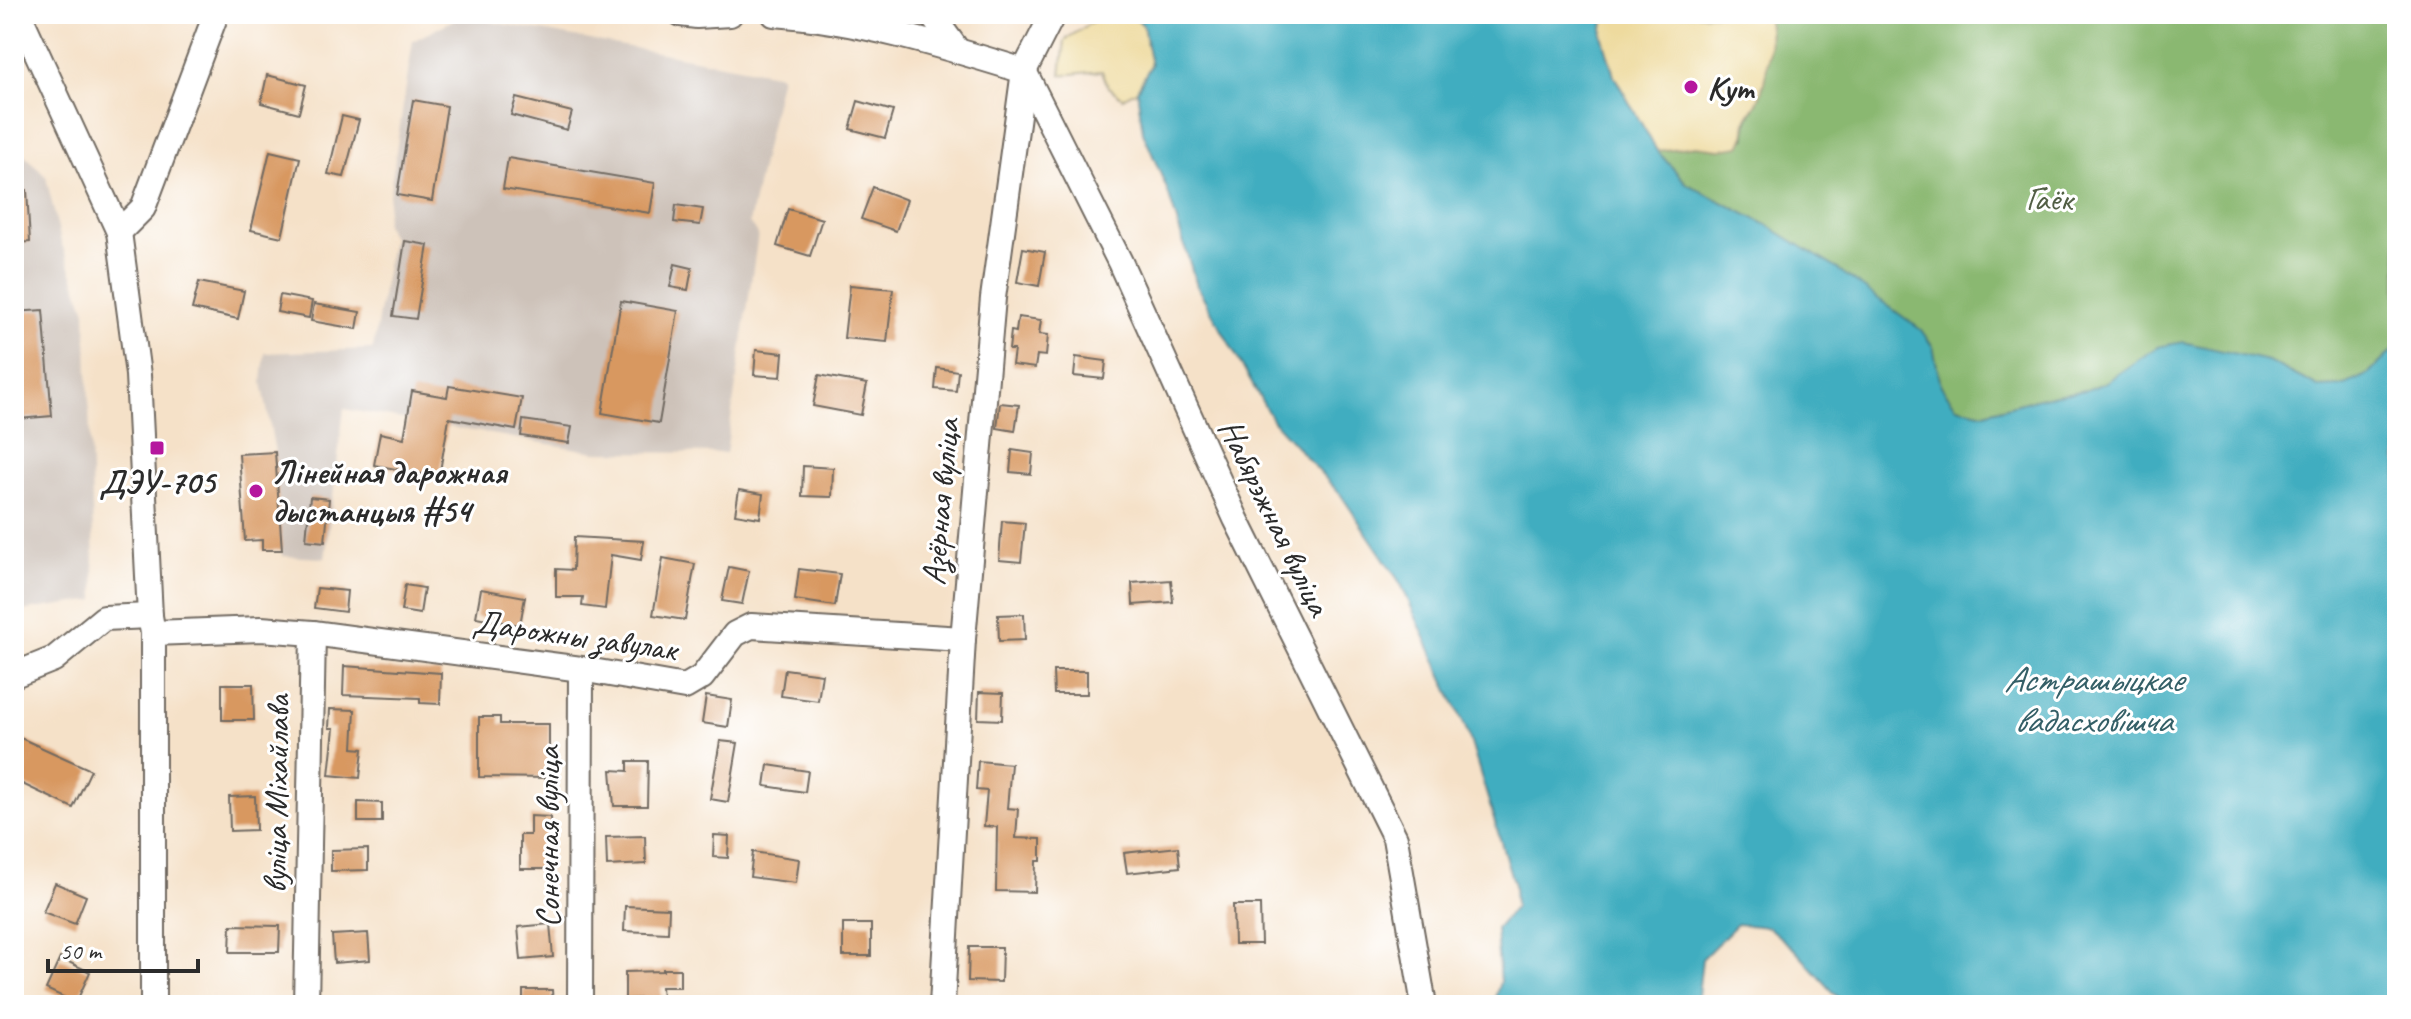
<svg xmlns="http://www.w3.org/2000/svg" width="2411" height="1019" font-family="Caveat,sans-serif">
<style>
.industrial{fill:#cdc2b9}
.forest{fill:#8ab871;stroke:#5a724e;stroke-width:2}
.sand{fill:#eeda9e;stroke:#8c8264;stroke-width:2}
.water{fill:#41adc0;stroke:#366c76;stroke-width:2}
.building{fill:#d89860}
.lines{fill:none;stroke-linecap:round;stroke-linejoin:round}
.minor-casing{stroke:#726b62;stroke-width:28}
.minor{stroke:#fff;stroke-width:24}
.poi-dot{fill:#b5179e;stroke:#fff;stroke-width:3}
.labels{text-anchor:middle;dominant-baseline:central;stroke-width:6;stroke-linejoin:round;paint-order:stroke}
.poi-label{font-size:34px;font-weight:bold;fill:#2b2b2b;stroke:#fff;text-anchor:start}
.park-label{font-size:34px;fill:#525f45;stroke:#fff}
.street-label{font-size:34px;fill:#2b2b2b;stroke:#fff}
.water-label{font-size:36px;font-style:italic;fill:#345f67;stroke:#fff}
</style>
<rect width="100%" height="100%" fill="#fff"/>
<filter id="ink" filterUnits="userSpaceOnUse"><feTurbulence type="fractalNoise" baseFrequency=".0125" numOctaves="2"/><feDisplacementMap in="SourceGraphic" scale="16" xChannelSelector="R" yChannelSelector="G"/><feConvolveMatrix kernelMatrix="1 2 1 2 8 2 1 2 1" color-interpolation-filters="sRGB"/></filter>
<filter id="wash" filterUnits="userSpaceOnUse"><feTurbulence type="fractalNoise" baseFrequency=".006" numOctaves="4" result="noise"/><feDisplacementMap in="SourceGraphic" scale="32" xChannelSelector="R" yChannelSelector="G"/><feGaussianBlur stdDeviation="1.8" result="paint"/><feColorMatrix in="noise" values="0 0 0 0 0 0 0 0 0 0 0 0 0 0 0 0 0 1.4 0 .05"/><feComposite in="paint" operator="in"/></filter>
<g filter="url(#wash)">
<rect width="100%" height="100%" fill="#f5e1c8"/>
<g class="industrial">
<polygon points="466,17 781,75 749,223 758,234 726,453 596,452 344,409 325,558 282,556 275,452 262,382 265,353 373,349 392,237 385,224 413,41 457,18"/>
<polygon points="21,151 46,177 61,242 86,311 95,600 14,612 14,152"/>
</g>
<path class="forest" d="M1765,14h632v332l-28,28 -26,12 -25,1 -50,-26 -162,21 -19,8 -48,8 -54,15 -28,-6 -16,-21 -8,-39 -94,-77 -72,-45 -80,-41 -30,-33 39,-5 24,3 26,-11c0,-24 7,-23 14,-42 6,-19 15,-65 5,-82z"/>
<g class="sand">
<polygon points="1104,14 1131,14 1143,25 1151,65 1137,90 1123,98 1108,87 1102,71 1061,75 1065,40"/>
<path d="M1605,14h160c10,16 1,69 -7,87 -3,7 -11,14 -12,21 -2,11 0,15 -6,24l-20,3 -24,-3 -39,5 -43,-75 -12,-41z"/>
</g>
<polygon class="water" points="1131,14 1605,14 1602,35 1614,76 1657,151 1687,184 1767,225 1839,270 1921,330 1933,347 1941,386 1957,407 1985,413 2039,398 2087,390 2106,382 2157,347 2183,342 2268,361 2318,387 2343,386 2369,374 2397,346 2397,1005 1840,1005 1837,996 1795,950 1768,927 1737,924 1702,959 1697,1005 1493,1005 1500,982 1496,929 1515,907 1514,885 1468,733 1401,584 1341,495 1273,421 1197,286 1167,189 1143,132 1137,90 1151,65 1143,25"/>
<g id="blocks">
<g class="building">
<polygon points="267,75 306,85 299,113 261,103"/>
<polygon points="516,98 572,112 567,130 511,115"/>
<polygon points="413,100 447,106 432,201 397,195"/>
<polygon points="858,101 893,111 885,138 850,129"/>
<polygon points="342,116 359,120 344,177 328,174"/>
<polygon points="270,151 300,158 282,237 251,230"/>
<polygon points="508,158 655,183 650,213 503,189"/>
<polygon points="873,187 907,200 896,231 861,219"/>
<polygon points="14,190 27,190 30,242 14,243"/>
<polygon points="676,205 703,209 700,225 674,222"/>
<polygon points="788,209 822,219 810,256 777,246"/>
<polygon points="405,241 428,245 416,319 393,316"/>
<polygon points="1023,248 1045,252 1039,286 1017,282"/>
<polygon points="675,264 692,268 688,290 670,287"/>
<polygon points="199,282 244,291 238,319 192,309"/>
<polygon points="850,285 893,289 887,342 844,338"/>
<polygon points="280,295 312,301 309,318 277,312"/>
<polygon points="621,301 678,311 659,423 602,413"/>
<polygon points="314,304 360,312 357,329 311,321"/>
<polygon points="43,310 52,416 18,419 14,374 14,312"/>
<polygon points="1018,317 1041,320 1039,334 1048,335 1046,356 1037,355 1035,368 1012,365 1014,350 1009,350 1011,331 1016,332"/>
<polygon points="756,350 783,353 781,377 754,375"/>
<polygon points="1076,357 1106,361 1104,379 1074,376"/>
<polygon points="937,368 958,371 956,391 935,389"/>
<polygon points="819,375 867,384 861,415 813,406"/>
<polygon points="449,386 522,398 516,430 449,418 439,477 374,465 380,433 404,438 412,391 447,397"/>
<polygon points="1000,403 1019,405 1015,431 997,428"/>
<polygon points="523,420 572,427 569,443 521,436"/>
<polygon points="1012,450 1033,453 1031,474 1010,472"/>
<polygon points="275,452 282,550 262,550 262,540 245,541 239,454"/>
<polygon points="803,466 833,468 832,497 802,496"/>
<polygon points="739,490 763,494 760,518 735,514"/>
<polygon points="310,497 329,499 325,542 306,540"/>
<polygon points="1002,521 1025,523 1021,562 999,560"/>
<polygon points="574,537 644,541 641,560 611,555 605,609 582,606 583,597 556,597 556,569 573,570"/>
<polygon points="663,558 695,564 685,620 653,615"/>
<polygon points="729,567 749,571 742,604 722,601"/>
<polygon points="799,569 840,574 835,606 795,600"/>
<polygon points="1171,580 1173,602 1133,605 1132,583"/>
<polygon points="405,585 424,588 420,614 401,611"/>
<polygon points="317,588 347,591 345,612 314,608"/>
<polygon points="481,589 525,597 520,625 476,617"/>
<polygon points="1024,614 1025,640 999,641 998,615"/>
<polygon points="344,666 441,673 440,704 420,703 420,698 343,695"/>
<polygon points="785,669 822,674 818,701 781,696"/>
<polygon points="1053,671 1087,671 1087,694 1054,694"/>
<polygon points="222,684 253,684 254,720 222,720"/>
<polygon points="979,692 1003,693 1002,720 978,719"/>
<polygon points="706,696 732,700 728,727 702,723"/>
<polygon points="330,709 355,710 353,748 363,749 360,778 329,775 334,728 329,728"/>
<polygon points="479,717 500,717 500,724 549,724 549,778 479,777"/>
<polygon points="14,735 91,770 73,808 14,780"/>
<polygon points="720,741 738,743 728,802 710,799"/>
<polygon points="628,761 648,761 647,806 614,806 611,770 628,771"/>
<polygon points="978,761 1011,764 1007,808 1018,809 1016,838 1041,839 1041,861 1036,861 1035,892 996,891 997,827 984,826 987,791 976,790"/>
<polygon points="768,765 808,771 805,792 765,786"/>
<polygon points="255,796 256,830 230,831 229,797"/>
<polygon points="358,802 382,803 382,822 358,822"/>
<polygon points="530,816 550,817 550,869 520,869 520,835 530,835"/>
<polygon points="714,835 729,836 728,858 713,857"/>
<polygon points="645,836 646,864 607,866 606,837"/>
<polygon points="1178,847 1180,867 1127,873 1124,853"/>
<polygon points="368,849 368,870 331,871 331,850"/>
<polygon points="753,852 799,859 796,883 750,877"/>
<polygon points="55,883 86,896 75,924 43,912"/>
<polygon points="1233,905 1260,905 1261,944 1234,944"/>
<polygon points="625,906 669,908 668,933 624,931"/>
<polygon points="550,924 553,957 521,960 518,927"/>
<rect x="843" y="924" width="28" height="32"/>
<polygon points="231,925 280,926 279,952 230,952"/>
<polygon points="368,933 370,960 334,963 332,935"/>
<polygon points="969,947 1002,947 1001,982 968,981"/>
<polygon points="60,958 90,972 76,1003 46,989"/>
<polygon points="663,969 680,969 680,987 661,987 662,998 625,999 625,972 663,971"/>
<polygon points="523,990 552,990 553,1005 523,1005"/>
</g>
</g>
</g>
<g filter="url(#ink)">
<use href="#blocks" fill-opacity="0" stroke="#726b62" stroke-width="2"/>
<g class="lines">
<g class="minor-casing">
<g id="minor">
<polyline points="19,14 119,232 138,375 150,616 153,633 153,1005"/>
<polyline points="681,14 697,16 730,14"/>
<path d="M774,14c85,6 169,32 250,57l96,191 116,257 159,319 29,167"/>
<polyline points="931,14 958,51"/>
<polyline points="119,232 143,208 216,14"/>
<polyline points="153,633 261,629 313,633 581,669 685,687 702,677 735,634 751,626 963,639"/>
<polyline points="14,675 54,659 104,618 150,616"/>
<polyline points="306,1005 313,633"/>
<polyline points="580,1005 581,669"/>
<polyline points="942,1005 963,639 993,298 1024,71 1053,14"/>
</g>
</g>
<use href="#minor" class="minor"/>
</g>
</g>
<g class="poi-dot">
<circle cx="1691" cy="87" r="8"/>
<rect x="149" y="440" width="16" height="16" rx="4"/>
<circle cx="256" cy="491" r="8"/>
</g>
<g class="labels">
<g class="poi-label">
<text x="1707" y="87">Кут</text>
<text x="272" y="471">Лінейная дарожная<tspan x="272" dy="39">дыстанцыя #54</tspan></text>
<text x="157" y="481" text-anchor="middle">ДЭУ-705</text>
</g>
<g class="park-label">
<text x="2049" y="198">Гаёк</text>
</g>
<g class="street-label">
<text transform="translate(940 502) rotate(-85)">Азёрная вуліца</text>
<text transform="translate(1275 517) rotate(64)">Набярэжная вуліца</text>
<text transform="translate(575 635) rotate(8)">Дарожны завулак</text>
<text transform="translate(276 794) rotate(-89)">вуліца Міхайлава</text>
<text transform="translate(547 837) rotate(-90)">Сонечная вуліца</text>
</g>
<g class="water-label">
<text x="2093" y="679">Астрашыцкае<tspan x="2093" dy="41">вадасховішча</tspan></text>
</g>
</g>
<rect width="2411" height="1019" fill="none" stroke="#fff" stroke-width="48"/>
<path d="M48 959v12h150v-12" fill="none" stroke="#2b2b2b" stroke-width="4"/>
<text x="60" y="959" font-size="24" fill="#2b2b2b" stroke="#ffffff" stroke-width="6" paint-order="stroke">50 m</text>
</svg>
